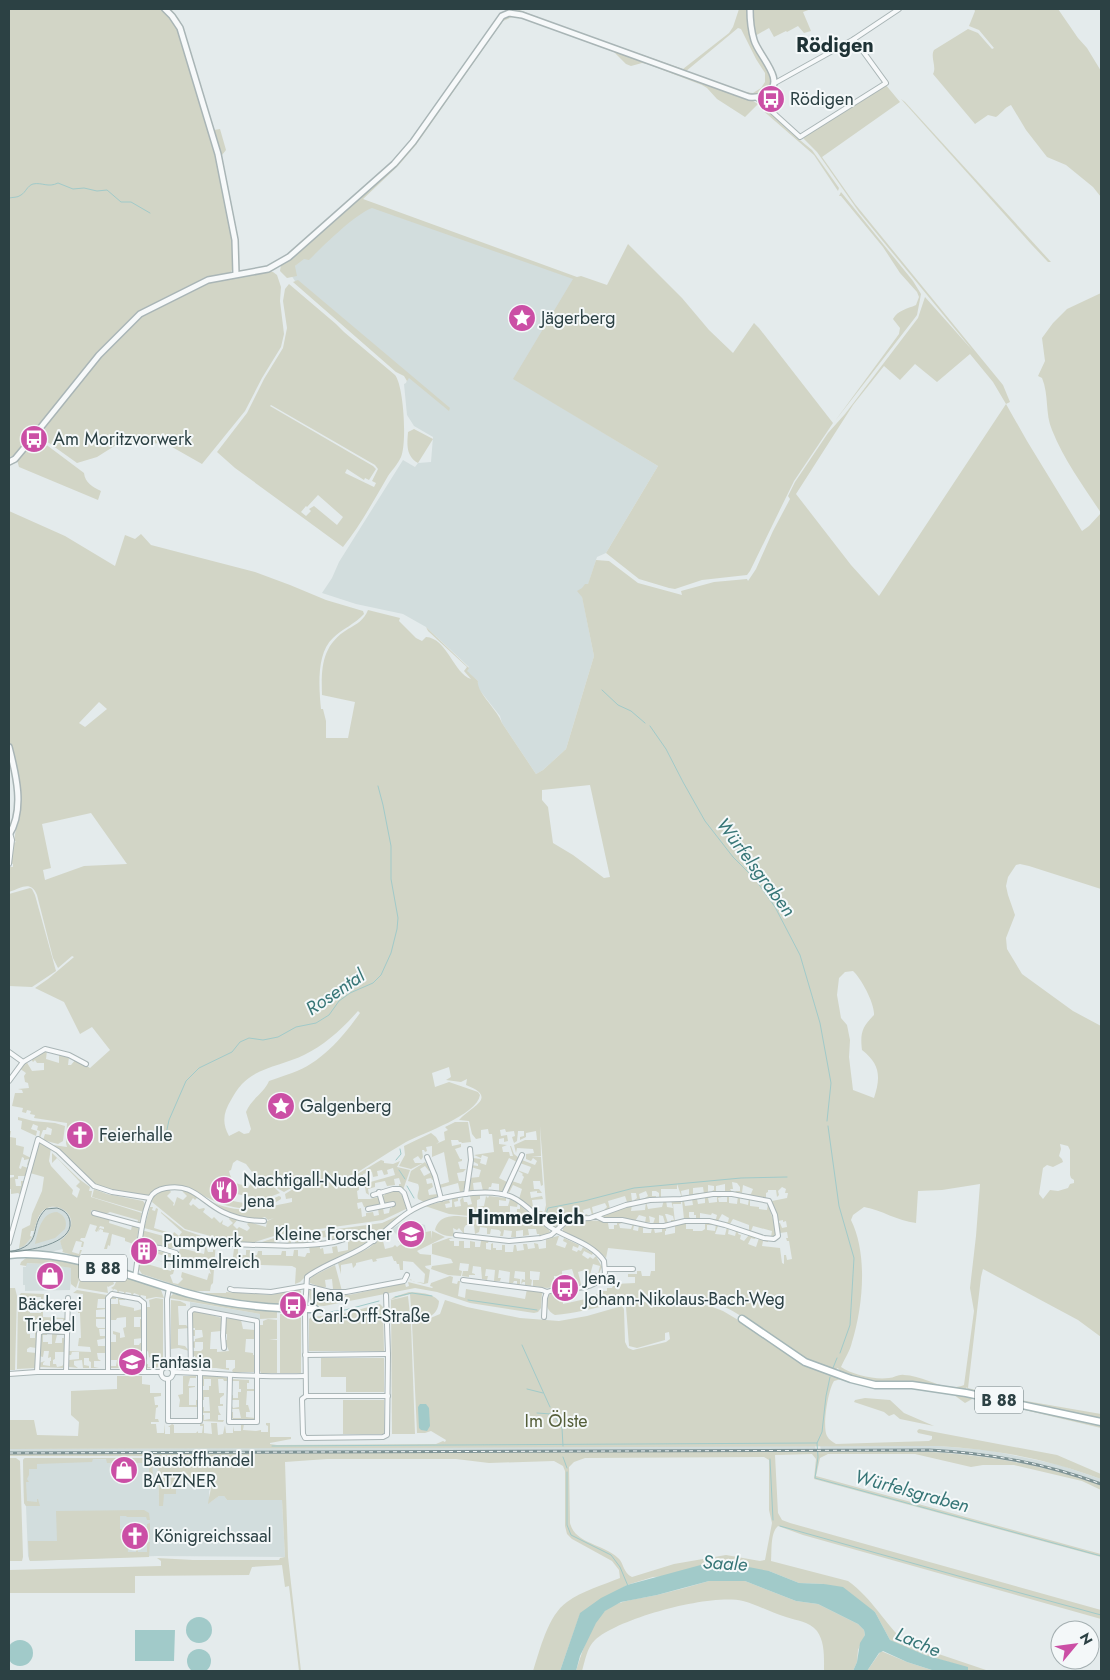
<svg xmlns="http://www.w3.org/2000/svg" width="1110" height="1680" font-family="Jost,sans-serif">
<style>
.built{fill:#d2dddd}
.green{fill:#d2d5c6;fill-rule:evenodd}
.water{fill:#a1cac9}
.lines{fill:none;stroke-linecap:round;stroke-linejoin:round}
.stream{stroke:#a1cac9;stroke-width:1}
.minor-casing{stroke:#a9b5b6;stroke-width:6}
.tertiary-casing{stroke:#a9b5b6;stroke-width:8}
.primary-casing{stroke:#a4b6b7;stroke-width:9}
.minor{stroke:#f7f9fa;stroke-width:4}
.tertiary{stroke:#f7f9fa;stroke-width:5}
.primary{stroke:#fff;stroke-width:6}
.tram{stroke:#7e9395;stroke-width:1}
.rail-casing{stroke:#7e9395;stroke-width:3}
.rail{stroke:#f4f8f9;stroke-width:1;stroke-dasharray:4;stroke-linecap:butt}
.labels{text-anchor:middle;dominant-baseline:central;stroke-width:4;stroke-linejoin:round;paint-order:stroke}
.shield{fill:#f4f8f9;stroke:#68787a;stroke-width:1}
.shield-label{font-size:16px;font-weight:bold;fill:#2c4144}
.poi-label{font-size:18px;fill:#2c4144;stroke:#f4f8f9;text-anchor:start}
.park-label{font-size:18px;fill:#555f3a;stroke:#f4f8f9}
.water-label{font-size:19px;font-style:italic;fill:#377677;stroke:#f4f8f9}
.quarter-label{font-size:20px;font-weight:bold;fill:#1e3235;stroke:#f4f8f9}
</style>
<rect width="100%" height="100%" fill="#e4ebec"/>
<g class="built">
<polygon points="368,202 577,278 516,380 658,466 606,553 597,557 596,560 588,585 582,596 594,656 566,749 543,770 536,774 502,723 500,716 478,688 478,681 466,671 469,667 426,627 403,614 356,604 322,593 332,578 339,562 403,460 415,467 418,463 431,462 433,437 414,426 407,415 404,384 406,383 408,377 295,281 291,275 295,266"/>
<polygon points="51,1207 62,1208 68,1213 71,1220 71,1230 66,1236 60,1241 63,1249 50,1252 19,1252 19,1248 31,1239 41,1213"/>
<polygon points="405,1221 410,1221 425,1225 426,1231 421,1242 413,1248 408,1248 392,1229"/>
<polygon points="26,1263 47,1264 72,1268 70,1290 25,1291 25,1285 23,1285 23,1267 26,1267"/>
<polygon points="190,1302 260,1314 260,1319 235,1316 190,1307"/>
<polygon points="127,1350 143,1351 142,1368 121,1368 123,1357 126,1357"/>
<polygon points="815,1445 816,1451 9,1454 9,1449"/>
<polygon points="820,1445 938,1446 988,1450 1060,1465 1101,1479 1101,1485 1059,1471 988,1456 914,1451 821,1451"/>
<polygon points="24,1458 158,1460 159,1505 164,1494 176,1480 194,1480 202,1476 212,1479 212,1486 209,1491 209,1503 219,1496 224,1496 227,1500 282,1500 285,1557 157,1556 30,1561 28,1556 26,1506 24,1503 23,1460"/>
</g>
<g class="green">
<path d="M9,9h153l9,7 7,13c10,33 72,224 52,244l-21,5 -53,25 -17,10 -41,41 -82,102h-4l-2,1 1,2 -2,1z"/>
<polygon points="167,9 171,9 179,19 183,27 214,130 220,129 226,150 222,155 221,161 185,36"/>
<path d="M514,9h3l41,16 125,44 46,-36 4,-6 6,-18h10c0,23 14,52 25,72 -15,24 -35,10 -56,2l26,9 9,1 8,-5 4,-6v-9l-9,-14 -15,-30 -3,-1 -53,44 -129,-46z"/>
<polygon points="752,9 811,9 803,12 811,31 804,33 798,26 787,32 786,31 774,37 769,28 755,36"/>
<path d="M974,9h84l20,29 9,10 14,23v126l-8,-10 -27,-22 -19,-8 -21,-27 -15,-25c-7,3 -9,8 -15,12l-8,-2 -13,9 -42,-50c4,-7 -3,-17 1,-24l34,-21 10,4 14,16 2,-1 -15,-18 -10,-4 6,-15z"/>
<path d="M506,15h12l122,44 3,3 105,36 10,6 -13,13 -28,-18 -10,-11 -5,-3 -55,-21 -5,-1 -11,3 -5,-2 -12,-12 -93,-34 -9,-1 -9,4 -87,124 -18,21 -35,33 214,78 4,-1 26,9 21,-41 54,54 27,32 23,22 1,1 21,-30 5,5 74,95 -39,58 -44,90 -3,4 -45,5 -27,9 -6,-1 -30,-9 -33,-26 52,-87 -145,-87 60,-100 -201,-71c-17,6 -49,38 -63,52l-5,-1 -9,7 2,10 -10,2 -7,-7 1,-6 79,-67 36,-33 73,-98 33,-48z"/>
<path d="M885,84l15,18 -78,55 33,47 148,181 7,17 -4,2 21,37 55,90 7,-5 12,-13c-17,-26 -37,-53 -49,-83 -7,-16 -3,-36 -10,-52l-4,-2 7,-15 -3,-23 11,-15 14,-14 34,-16v596l-72,-23 -9,-2 -4,1 -8,12 -2,9 2,9 7,20 -9,23 1,11 15,25 51,37 28,15v311l-23,-17 -95,-51 -2,8 -13,111 30,8 103,18v7l-133,-30 -1,-4 -2,3 -96,-8 -29,-10 -2,-4 -5,3c-8,-3 -17,-6 -25,-10 -8,-4 -15,-10 -23,-15 -21,-14 -41,-30 -64,-41 -53,-25 -113,5 -166,10 -8,-3 -12,-15 -5,-21 3,-2 9,-2 13,-2v12l27,-6v-2h6v-2h6l1,-3h4v-3h5l2,-4 21,-1v-6h-7v-3h9v-3h4l1,5h8l1,-5h4v-18l-47,-5 -2,10 -14,-12 -29,-15v-4c13,-11 33,-5 49,-6v2h-4l1,6h5v-4h3v-4l8,1 -6,2 1,4 11,1 2,-5 5,1h-4l-1,5 5,1 1,-6 10,2 -6,1v5h8l1,-5 7,-1 -5,2 1,4 7,-1v-5l9,-1 -5,2v3h-1v4l10,-2v-8l14,-3 -3,2v5h7v2h9l3,-2v-6h7v2h-5v5l8,1 1,-7 5,1 -3,1 -3,8 10,1 2,-8 2,1 -1,6 7,2 1,-4 -4,-2v-2l7,3 -1,3 3,1 -1,4 4,2 5,-6 7,2 -1,2 -4,-1 -3,6 8,3 3,-9 9,2v2l-5,-1 -1,5 18,2 2,15 2,1v-9h2l1,5 5,-1 -3,-18h-2l-1,-3h2l-1,-6 -7,1 -2,-10h2l2,5 5,-1 -1,-6 -3,1v-2l-5,1 -6,-20 15,-3 1,-5h-3l1,-4 -4,-2 -4,4 1,4 -2,2 -1,-7h-8v2l-2,1v5l-22,-4h7l2,-5 -10,-4 -1,8 -7,-1 1,-1h4v-4l-3,-4 -5,-1 1,7h-3l2,3h-7v-8l-9,2v7h-3l-1,-2 2,-1v-4l-6,-1v8l-4,1 -1,-7 -10,1v6l6,-1v2l-10,1v-7l-8,2 1,7 -5,-14v5h-16v8h-2v-4l-3,-2h-4v5h4v1l-11,1 3,-2 -2,-5 -7,3 1,5 -6,1 3,-2 -1,-5h-5l1,8 -5,1 -2,-6 -17,5 2,8 -7,2 4,-4 -2,-4 -13,4 1,6 3,1 -4,1 -2,-7 -7,2 1,5 3,-1 1,2 -22,4 -9,7h-4l-14,-10 5,-3 2,-9 -6,-79 1,30h-10l10,1 2,28 -2,1 -1,-5h-7l1,8h5l3,4h-5v-2l-7,1 1,6 11,-2 1,3 -11,1 1,7 3,2 1,2h6l-2,2 -5,1 -17,-15 3,-10 -9,-4 -4,8 -1,-2 4,-10 9,3 3,-7 -2,-2 1,-1 -6,-4 11,4 3,-7 -11,-4 2,-3 13,5 2,-4 -4,-3 -2,3 -5,-2v-5l8,-1 -1,-4 -16,-1 -1,5 -2,-8 11,-5h12l-1,-9 -10,2v4l-6,3v-3l4,-1v-5h-6l-1,10 -3,2 -2,-6 3,-1 -1,-5 -8,1 -1,-3 -5,1 1,6 6,-1 1,6 -4,1v-4l-5,1v5l8,1 -5,2 1,5h6l1,4h3l-3,-10h1l3,8 5,4 -2,4 -8,-4 -10,20 8,4 -5,10h-3v-8l-7,-1 -1,4h-2l-1,4h-5l-2,-9 -8,1 1,9 -6,-2 1,-12 10,-1 2,-7 -10,-3v-2l7,1v-2l-6,-3 1,-3 8,1 -1,4 6,2 2,-8 -6,-2 -1,3 -7,-3 20,-3 -2,-18h-3l-1,-5 -7,1v8l-5,1 -4,-5 -3,-13 -10,-1c12,-14 40,-22 7,-35l1,-6 -6,3 -15,-2 5,-3 -2,-10 -17,6 3,14 14,-5 29,10 2,3c-3,20 -57,38 -74,47 -21,12 -42,27 -63,39l1,2 5,-4 32,-19 3,1v2l9,1 7,-3 -3,6 13,3 -7,20 -4,-2v-4h2l-2,-6 -5,1 1,6 -8,1 -2,-5 -10,2v4l-7,2 1,6 -3,-2 -1,-6 2,-4 28,-8 -2,-7 -6,2 1,4 -4,1 -2,-5 -5,1 1,5 -5,1 -1,-5 -9,2 1,6 -9,1v4h4v5l-2,1 1,8h12l8,-2 2,7 -8,4 -8,-1 -2,-5 -5,1 1,6 3,-1 1,9 4,-1v-3l7,-1 1,4 5,-1 -1,-6 5,-1 1,6 5,-1 1,-5h2v-3h-8l-3,-9 4,-1v-3l13,-1c5,4 9,13 8,18l-23,11 -106,15 -25,8 -24,-2 -43,-12 -33,-27c1,-10 9,-11 17,-13l2,3 -4,4 7,7 -1,2 1,1 3,-9 6,3 4,-4 -4,-4 -1,-3 12,4 4,4 -3,3 -2,-2 -4,6 2,2 2,-2 6,5 5,-1 1,1 -2,3 9,7 2,-2 6,6 3,-3 -1,4 6,3 5,-4 -4,-4 2,-3 7,3 -5,6 4,4 2,-2 8,4 3,-3 -3,-4 2,-2 17,5 1,-6 7,-3 -6,2 -3,-3 -13,4 -20,-6 -32,-19c36,20 53,14 92,6v-4l-6,1 -1,-5 8,-5v-2l-9,5 -29,-16 -9,-12 -9,-4 -4,3 -2,7 -2,1c2,9 6,14 16,14v3h3l4,-7 4,-2 2,1 -2,4 6,3 3,-4 10,5 5,5 -13,5 -15,3 -1,-4 -19,-4 -13,-10 -2,6 -4,-3 -3,4c20,14 46,18 69,6l2,1v2c-23,16 -52,10 -75,-2 -8,-4 -15,-10 -25,-11 -10,-2 -24,4 -33,10 -21,-3 -45,-3 -62,-19 -12,-10 -20,-23 -33,-32l14,2 -1,-4 1,-20 -33,-5 1,-3 -5,-1 1,-3 -4,-1 -1,3 -4,-1 1,-4 -11,-2 3,-13h8l-1,-3 -4,-1 11,-1 -1,-5 -3,-1 -1,-6 2,-3 -7,-5 7,-7 6,10 12,-1v-7h-7l-2,-3 -2,2 -2,-3 16,-9 -1,9 13,4v-9h-5l1,-3 14,6 -1,8h3l5,-6 14,9 20,-18 -18,-23 -12,7 -16,-32 -29,-14 13,-9 26,-22 -2,-1 -14,12 -5,-10 -16,-63c-6,-15 -16,-7 -28,-3l1,-25h3v-3l-3,-1 3,-20 3,-1 -2,-2 6,-34 -11,-64v-231l56,25 50,30 10,-31 10,4 6,-5 10,11 104,27 35,13 36,15 37,11 1,3c-9,10 -22,15 -31,24 -17,15 -14,51 -12,71h2l3,12v17h22l7,-36 -33,-7c-1,-28 0,-50 26,-66 9,-5 16,-9 20,-19l32,8 -1,3 17,17 6,3 4,-4c21,1 28,37 45,42l-7,-8 3,-4 -39,-36 -2,-4 43,41 -2,3 11,10c-2,11 19,28 24,42l34,51 7,-4 23,-21 28,-93 -12,-59 -5,-6 5,-3 3,-4h3l8,-24 13,1 29,22 44,12 -1,-4 33,-9 33,-3 1,2 8,-12 17,-38 17,-32 -2,-3 7,-14 33,-49 17,-19 73,-96 7,-21 48,54 -114,-139 -42,-60 -14,-14zM970,354l23,28 13,22 -127,192 -28,-31 -55,-71 57,-89 31,-39 16,14 15,-16 22,18zM99,702l8,7 -22,18 -6,-4zM590,785l20,92 -6,1 -31,-23 -20,-12 -5,-36 -6,-7v-10zM91,813l36,51 -43,2 -39,14 -2,-10 8,-2 -9,-44zM853,971c8,7 22,33 21,44 -12,12 -14,18 -12,35 18,14 19,27 12,48l-21,-8 -4,-33 1,-17 -3,-15 -6,-7 -4,-23 2,-17 6,-6zM358,1011l2,2c-17,24 -39,50 -68,60 -8,3 -15,5 -23,8 -5,12 -18,18 -23,31l5,17 -2,4 -5,1 -5,-3 -10,5c-7,-13 -6,-23 2,-36 3,-5 6,-11 11,-16 16,-17 42,-19 62,-29 21,-10 39,-27 54,-44zM1060,1144l8,2 2,4v25l1,3 3,2v3l-4,1 -2,4 -10,3 -8,-1 -7,9 -4,-5 4,-26 4,-3 6,2 10,-5 -1,-3 -3,-3 2,-7zM980,1184l-4,52 -6,52 4,23 -10,74c-18,8 -41,-10 -60,-10 -5,-1 -10,3 -15,3 -14,2 -36,-3 -48,-11 4,-9 9,-16 11,-25 11,-35 16,-88 -1,-122l2,-5 11,-8c18,3 33,14 52,16l2,-32 24,-1z"/>
<polygon points="901,99 905,102 1051,262 1048,262 1031,244"/>
<polygon points="762,105 789,131 812,150 839,188 838,191 814,155 761,109"/>
<path d="M841,192l72,89 8,13 -4,21 -3,4 -79,102 64,-87 1,-6 -7,-9c5,-9 14,-10 23,-14l3,-8 -2,-5 -17,-19 -17,-26 -42,-51h-2z"/>
<path d="M269,271l4,1 4,3 4,12 -1,14 4,33 -3,13 -19,31 -17,33 -43,53 -37,-21 -49,2 -19,12 -20,6 -35,-25 -4,-4c33,-41 68,-92 110,-123l61,-29z"/>
<polygon points="298,280 450,408 449,411 409,378 407,381 404,376 396,372 293,282"/>
<path d="M289,284l47,40 8,8 51,43c9,11 12,69 6,82 -3,7 -9,13 -13,19 -14,24 -28,50 -45,71l-108,-79 -18,-16 30,-39 17,-34 19,-31 4,-20 -4,-27 2,-12zM271,405l104,60 3,4 -6,12 4,2 -2,4 -29,-14 2,-4 17,11 1,-2 4,2 7,-11 -3,-3 -103,-60zM318,495l25,22 -6,8 -23,-19 -5,3 2,2 -5,5 -5,-4 5,-6 1,1z"/>
<path d="M414,429l19,10 -15,24c-12,-7 -11,-18 -10,-31z"/>
<path d="M35,438l5,2 44,33c1,10 9,14 17,18l-3,9 -79,-33 -2,-7z"/>
<polygon points="30,888 32,889 35,895 56,971 32,987 9,986 9,894"/>
<polygon points="18,1117 33,1121 55,1123 65,1126 63,1141 58,1144 43,1140 45,1134 51,1135 52,1129 47,1127 46,1130 43,1130 40,1138 39,1138 40,1131 37,1130 38,1126 33,1124 31,1129 37,1131 36,1136 21,1129 22,1121 18,1120"/>
<polygon points="455,1122 468,1122 471,1142 462,1143 461,1142 459,1142 458,1140 451,1140 452,1146 461,1144 461,1147 455,1149 460,1159 462,1159 462,1161 458,1162 460,1169 466,1169 463,1172 457,1173 459,1181 466,1181 463,1192 458,1194 460,1192 458,1183 440,1188 439,1185 449,1182 444,1152 432,1157 432,1146 426,1147 427,1151 425,1152 424,1150 422,1150 423,1157 421,1160 418,1156 413,1159 415,1163 423,1163 411,1169 399,1166 405,1155 404,1146 431,1133 436,1137 439,1142 436,1144 445,1140 444,1132 448,1130 445,1127"/>
<polygon points="9,1131 11,1131 10,1137 16,1138 16,1145 24,1147 23,1154 31,1158 29,1166 27,1165 29,1159 24,1160 24,1158 22,1157 19,1168 21,1169 22,1166 28,1168 26,1176 18,1176 18,1179 15,1179 16,1186 21,1186 21,1181 25,1181 21,1195 18,1193 11,1194 11,1189 9,1189 9,1178 14,1177 14,1175 9,1175 10,1164 9,1164"/>
<path d="M40,1142l11,6 -2,13 2,5 22,24 -1,4 5,4 3,-9 -4,-3 4,-4 -23,-24 -5,5v-10l27,26 11,8 -1,4h3l-1,6 51,16 -3,11h-2l1,-4 -28,-8 -4,2 -14,-4 -1,1 2,4 3,-1 11,5 3,-2 -1,6 22,7 1,-4 7,1 -3,18 -11,-4v-3l-13,-4 -2,12 -2,-1 -1,4h-3l5,-16 -6,-1v-2l-3,-1 -2,3 1,-4 5,1v-2l-4,-1 -3,6 -2,-1 2,-5 -7,-2 -5,14h-4l-1,2 4,2 -1,5h-2l1,-5 -6,-1 -4,11 7,2 1,-4h2l-3,7 -17,-5 1,-1 -3,-10c29,-22 -5,-46 -19,-28 -4,5 -5,12 -7,18h-3l-1,5 2,1 -8,9 -5,2 3,-19 8,-4 2,-11 10,-23 2,-14 -14,-4 8,-30z"/>
<path d="M425,1162l6,8 -2,1 -4,-5 -5,3 4,7 8,-4 3,7 -3,1 -1,-2 -5,1 1,5 5,-1 1,4 -5,3 1,5 9,-1 -2,4 -12,4 -6,-3c-2,-5 3,-10 0,-15l-10,-3 3,-10z"/>
<polygon points="94,1189 107,1194 143,1201 145,1204 143,1212 92,1197"/>
<polygon points="480,1195 480,1199 477,1200 477,1207 484,1206 486,1196 488,1198 489,1196 506,1198 506,1201 499,1200 499,1206 508,1206 510,1199 518,1203 517,1207 510,1206 510,1213 517,1213 517,1209 520,1209 520,1205 536,1220 521,1221 449,1214 425,1206 449,1200 450,1203 445,1204 446,1208 452,1207 452,1199 458,1198 458,1201 454,1202 455,1207 461,1206 460,1200 463,1197 464,1202 467,1202 468,1205 472,1204 470,1196"/>
<polygon points="722,1195 722,1197 718,1198 719,1202 727,1202 727,1195 732,1196 729,1197 729,1203 737,1204 738,1196 746,1198 746,1199 740,1198 740,1203 748,1205 749,1198 757,1200 757,1201 750,1200 750,1206 759,1207 759,1209 767,1210 768,1204 775,1226 775,1235 771,1237 772,1231 753,1226 751,1231 755,1233 749,1231 749,1225 733,1219 730,1224 722,1222 728,1222 729,1218 722,1214 718,1221 710,1220 716,1219 717,1215 712,1213 711,1215 700,1213 700,1218 705,1218 705,1219 696,1219 696,1215 694,1215 694,1212 689,1212 689,1217 691,1219 684,1219 682,1200 689,1199 684,1201 685,1206 693,1205 692,1199 699,1198 697,1199 698,1204 705,1203 705,1197 714,1196 708,1198 709,1203 717,1202 717,1196"/>
<polygon points="664,1200 666,1200 667,1207 673,1208 671,1200 673,1200 673,1202 681,1201 681,1204 673,1204 675,1222 671,1222 671,1220 674,1220 673,1216 667,1214 665,1214 668,1223 665,1223 663,1216 659,1215 659,1224 653,1224 655,1218 649,1216 650,1222 645,1223 646,1217 639,1215 635,1221 620,1217 603,1218 602,1217 604,1215 632,1205 631,1211 645,1210 646,1202 648,1209 662,1207"/>
<polygon points="150,1207 153,1207 152,1210 155,1211 156,1208 158,1209 154,1228 173,1234 174,1232 179,1236 182,1232 161,1213 161,1212 184,1230 210,1239 228,1242 216,1241 213,1283 211,1285 210,1291 194,1291 142,1274 138,1268 142,1247 148,1250 143,1249 142,1252 145,1253 144,1258 149,1259 147,1264 171,1271 172,1265 154,1259 177,1266 178,1268 175,1267 173,1274 170,1275 173,1283 178,1284 183,1279 181,1277 182,1272 207,1280 209,1273 211,1274 209,1268 180,1259 176,1263 177,1259 158,1254 155,1249 152,1251 151,1249 178,1256 180,1248 176,1247 168,1249 152,1246 152,1243 145,1242 144,1245 142,1244 143,1231 145,1231 178,1240 177,1244 181,1245 181,1248 204,1254 205,1248 182,1241 183,1241 206,1247 208,1252 213,1252 213,1246 144,1228"/>
<path d="M57,1212c7,3 11,9 8,17l-10,9 -20,6c3,-12 6,-32 22,-32z"/>
<polygon points="402,1214 404,1214 378,1234 363,1233 342,1238 342,1236 349,1234 348,1231 338,1232 339,1240 327,1242 328,1237 333,1236 332,1230 325,1231 326,1237 321,1238 322,1242 312,1243 312,1241 318,1241 318,1235 309,1235 307,1244 295,1243 295,1241 302,1241 301,1235 291,1237 291,1244 279,1238 276,1240 276,1243 259,1243 277,1237 382,1223"/>
<path d="M458,1216l58,6 22,-1 11,9 1,2 -2,3 -8,2 -1,-3h-2l-1,-5h-8l1,6 -6,1v-6l-7,1v6h-5l1,-6 -8,-1 -1,6h-3l1,-4 -2,-2 -8,-1 -1,5h-3v-6l-7,-1 -1,5 -4,2 -1,-9h-8l-2,3v6l-5,-6 -2,2 -4,-2 1,8c-7,1 -14,-2 -19,-6 3,-12 12,-14 23,-14z"/>
<polygon points="392,1229 408,1248 413,1248 421,1242 418,1237 421,1237 420,1233 431,1231 432,1239 432,1231 445,1237 417,1251 420,1254 431,1255 431,1265 425,1266 426,1268 430,1270 428,1283 424,1284 410,1280 411,1279 412,1281 424,1283 425,1274 413,1262 403,1261 403,1270 400,1270 399,1264 397,1264 396,1261 394,1261 392,1256 376,1259 377,1261 373,1262 372,1259 356,1263 356,1265 353,1268 352,1263 341,1265 341,1274 338,1263 369,1248 380,1239 383,1241 385,1249 393,1247 395,1245 397,1247 401,1244 398,1241 400,1239 394,1231 392,1232 391,1230"/>
<polygon points="558,1236 559,1236 556,1245 565,1248 567,1243 563,1241 564,1238 579,1245 578,1248 573,1246 572,1250 577,1252 578,1250 581,1251 583,1247 593,1253 592,1255 584,1251 582,1255 588,1259 590,1257 593,1259 596,1256 602,1267 597,1278 594,1275 595,1273 598,1274 600,1266 593,1264 590,1275 586,1274 585,1270 578,1272 581,1284 577,1285 572,1269 562,1271 562,1287 561,1276 554,1276 554,1287 547,1288 533,1286 533,1280 539,1280 540,1272 530,1271 530,1279 532,1280 531,1286 525,1285 525,1282 523,1282 521,1284 522,1279 525,1280 525,1272 515,1271 514,1278 520,1279 520,1284 517,1284 517,1281 514,1281 513,1283 509,1283 510,1272 499,1270 498,1278 501,1278 500,1281 494,1281 495,1270 486,1269 485,1276 488,1276 487,1280 482,1279 481,1267 473,1266 472,1273 475,1274 475,1275 469,1275 469,1277 462,1276 463,1271 468,1271 469,1264 460,1263 459,1270 462,1271 461,1276 448,1275 431,1269 432,1266 453,1263 451,1259 432,1254 432,1244 449,1238 454,1238 449,1239 450,1241 454,1241 454,1246 459,1246 459,1241 464,1241 464,1248 470,1248 470,1241 475,1242 475,1247 480,1247 481,1241 484,1239 489,1240 488,1243 486,1243 486,1249 491,1250 491,1244 493,1243 493,1248 496,1248 496,1250 502,1250 502,1245 505,1245 505,1252 513,1252 514,1245 516,1245 517,1251 524,1250 523,1244 527,1244 528,1249 535,1248 534,1243 538,1244 539,1249 546,1248 546,1239"/>
<polygon points="363,1237 368,1240 364,1245 310,1272 300,1282 295,1284 296,1268 292,1266 232,1264 234,1249 238,1249 238,1255 246,1255 246,1250 250,1250 250,1255 257,1255 258,1251 262,1251 262,1255 281,1255 282,1251 286,1251 286,1256 293,1256 294,1250 298,1250 298,1256 305,1257 307,1253 310,1253 309,1246 320,1245 320,1249 323,1248 324,1254 333,1253 332,1247 337,1246 338,1252 348,1250 348,1241"/>
<path d="M26,1258c38,-3 102,16 135,32l3,8 -8,-1 -10,2v-3l-5,-1 -2,3v-3l-5,-2 -2,3 -1,-3 -5,-1 -2,3v-3l-5,-1 -1,3 -1,-4 -3,-1 -2,3 1,-3 -2,-1 3,-2 2,-4 -6,-4 -1,2 4,1 1,3 -6,3 -1,-1 1,7 -30,-5 4,-17 -6,17 -5,-4v-16l-26,-4 -18,-1 -1,3 -6,-1 1,-3z"/>
<polygon points="335,1265 342,1291 333,1289 332,1279 325,1280 326,1287 323,1288 310,1283 310,1279 313,1276"/>
<path d="M450,1276l3,1 -1,6 5,1 1,-3h2l-2,15 7,2 1,-9 59,10 2,-10 13,2 2,2 -1,15 -3,4 -4,1 -64,-10 -33,-11 -22,-4 -91,18c-11,0 -15,-4 -15,-15l1,-2 22,5 17,1 56,-12 1,4 3,-1 -1,-4 24,6 1,-1 -3,-1 1,-3z"/>
<polygon points="9,1288 15,1288 17,1296 15,1370 9,1370 9,1295 10,1294"/>
<path d="M299,1289l2,2v4h-3v4h3v2c-12,9 -86,-3 -104,-8h29v-1l45,3z"/>
<polygon points="77,1290 107,1295 106,1299 98,1299 97,1308 105,1308 106,1306 106,1309 96,1310 96,1317 106,1317 106,1319 96,1319 96,1326 98,1328 105,1328 106,1325 106,1329 99,1329 100,1336 105,1336 105,1330 106,1330 107,1338 97,1340 98,1346 105,1346 105,1340 106,1340 107,1355 105,1353 97,1353 98,1359 101,1361 94,1361 94,1367 99,1368 91,1368 91,1362 89,1361 89,1358 84,1358 84,1365 89,1366 89,1368 83,1368 82,1360 74,1361 74,1365 78,1368 69,1367 69,1360 79,1359 79,1352 72,1352 71,1355 69,1355 69,1351 91,1352 90,1347 78,1346 79,1338 81,1338 80,1313 78,1313 78,1302 83,1302 83,1294 73,1293"/>
<path d="M409,1292c11,1 22,0 30,9 -1,15 -12,18 -27,20l-2,-27 -20,6 4,-3z"/>
<polygon points="21,1293 44,1294 43,1303 42,1304 36,1304 36,1302 41,1301 41,1297 30,1297 30,1313 41,1313 41,1308 36,1307 36,1305 42,1305 43,1307 43,1317 65,1318 65,1328 63,1330 55,1330 55,1327 63,1327 63,1319 53,1319 53,1324 52,1322 42,1322 42,1325 44,1326 44,1328 50,1328 50,1330 40,1329 40,1319 36,1319 36,1323 28,1321 30,1329 28,1329 27,1334 30,1334 30,1338 35,1338 35,1332 37,1333 36,1348 30,1347 27,1349 27,1352 36,1353 35,1368 17,1369 18,1297"/>
<polygon points="173,1294 277,1310 277,1318 260,1319 260,1314 169,1298"/>
<polygon points="113,1296 116,1296 116,1299 110,1299 110,1304 118,1304 118,1296 125,1298 125,1300 119,1300 120,1305 134,1308 134,1311 142,1309 142,1317 134,1317 134,1327 140,1327 140,1319 142,1319 143,1338 134,1339 134,1345 139,1345 140,1343 143,1343 143,1351 127,1350 127,1357 123,1357 121,1368 111,1368 111,1366 116,1366 117,1360 109,1360 109,1335 111,1334 111,1342 116,1342 116,1335 113,1334 113,1331 120,1333 120,1338 125,1337 123,1328 126,1327 126,1317 117,1318 116,1320 111,1320 111,1323 109,1323 109,1299"/>
<polygon points="408,1296 411,1324 415,1434 392,1434 391,1300"/>
<path d="M156,1298l7,1v62c-2,8 -9,7 -16,7l-1,-4h2v3h5v-4l-3,-1 1,-4 -2,-1 -1,-6 -2,1 -1,-45h5l-1,-7z"/>
<polygon points="171,1300 180,1301 186,1304 186,1306 178,1306 179,1325 186,1325 189,1328 178,1329 178,1345 185,1346 189,1351 179,1348 171,1349"/>
<path d="M445,1300l22,7 53,11 39,3 28,-5 35,-10 2,3 1,33 3,6 5,2 33,-8 4,-3 -1,-7 -4,1v7l-28,8 -8,-2 -3,-39 3,-3 32,-4 22,1 27,5 13,5 27,16 36,25 73,32 54,3 57,9 131,28v4l-127,-30 -9,5 -11,-8 -12,-2 -26,-4 -48,-2 -27,-8 -7,2c-6,9 -12,46 -7,55 2,4 6,6 9,8l93,-3 3,-2v-3l-14,-3 -1,-2 2,-2 138,26 44,19v5c-53,-20 -106,-30 -163,-33l-929,3v-29h25l3,15 41,1 1,-14 -8,-7v-24l46,-2v-13h25v8l8,1v8h11v3l-7,1 1,8h3v2l-2,1 -1,11h3l1,3h-8v2h5l1,9h7l1,-10v11h5v-7h-2l4,-3 2,1v8h22l2,-2v2h4l1,-7h-3v-3l4,1v9l8,1 -1,-11h6l1,12 5,-1 2,-9 1,8h7v-7l1,5h7v-7h3l-1,6 13,1 5,-1v2h7v-6l-2,-1v-2h4v14h21v2l-21,4v1l7,1 159,-1 7,-3 2,1 1,-2 -15,-9 -6,2h-8l-5,-110 9,-1 19,-8z"/>
<polygon points="380,1304 383,1307 384,1351 309,1351 309,1319 311,1317 342,1314"/>
<polygon points="196,1311 222,1318 221,1331 211,1332 210,1349 217,1349 217,1352 229,1351 224,1340 227,1340 227,1334 224,1334 226,1318 241,1320 243,1329 255,1330 255,1324 257,1324 257,1337 254,1336 254,1339 246,1339 245,1352 253,1353 253,1355 257,1355 256,1372 236,1372 247,1374 235,1374 232,1371 233,1369 235,1368 235,1360 226,1360 226,1368 229,1368 229,1370 216,1368 193,1368 192,1365 195,1365 196,1362 193,1360 195,1360 195,1356 192,1356 192,1351 201,1351 203,1349 203,1342 195,1342 195,1348 192,1347 192,1342 195,1341 195,1339 203,1337 202,1330 195,1330 195,1336 192,1336 192,1330 195,1330 195,1328 192,1328 192,1315 193,1312"/>
<polygon points="280,1314 297,1315 301,1318 301,1373 280,1373"/>
<polygon points="268,1319 277,1320 277,1339 269,1339 277,1340 277,1373 261,1373 259,1369 260,1325 263,1325 263,1321"/>
<polygon points="43,1333 47,1333 47,1335 43,1335 43,1342 48,1342 48,1344 52,1344 52,1333 62,1333 65,1335 57,1335 55,1343 62,1343 62,1338 65,1338 64,1352 55,1352 55,1359 53,1360 53,1364 56,1364 57,1367 62,1366 64,1364 63,1368 40,1367 39,1363 45,1361 43,1363 43,1365 50,1366 50,1361 51,1361 51,1357 48,1358 49,1351 44,1351 43,1357 39,1356 40,1335"/>
<polygon points="321,1358 384,1358 384,1392 346,1392 346,1377 321,1377"/>
<polygon points="211,1374 222,1375 227,1377 217,1376 227,1378 227,1381 224,1381 223,1379 218,1379 219,1393 224,1393 224,1395 220,1398 220,1404 223,1404 223,1406 218,1406 219,1412 221,1415 218,1415 218,1420 224,1420 223,1422 202,1421 202,1415 204,1415 204,1420 210,1419 210,1413 201,1413 201,1408 204,1407 204,1411 210,1411 209,1397 204,1397 204,1400 201,1400 201,1390 209,1390 209,1386 211,1386 211,1379 204,1379 204,1386 201,1386 202,1376 217,1376 211,1376"/>
<polygon points="183,1376 196,1376 196,1378 190,1378 188,1386 195,1386 195,1387 189,1388 189,1405 196,1405 196,1400 199,1400 199,1407 179,1407 180,1400 178,1395 183,1394"/>
<polygon points="231,1379 249,1380 249,1383 247,1383 247,1389 254,1389 255,1386 257,1386 257,1391 247,1391 246,1405 248,1405 250,1412 246,1412 246,1417 255,1418 255,1415 257,1415 254,1420 234,1420 231,1417 230,1412 233,1412 233,1418 241,1418 239,1409 230,1409 230,1406 232,1406 233,1408 239,1407 239,1400 230,1400 230,1396 233,1395 233,1398 238,1398 238,1392 241,1392 241,1389 239,1389 239,1381 232,1381 232,1389 230,1389"/>
<polygon points="865,1398 890,1400 904,1413 934,1426 900,1419 894,1414 889,1416 884,1412 854,1402 855,1400"/>
<rect x="343" y="1400" width="41" height="34"/>
<path d="M914,1451c65,3 126,12 187,34v5l-19,-9 -68,-16h-31l-12,2 -56,-13h-87l-8,4 -4,18 285,78v3l-287,-78 2,-20 -4,-5 -37,1 3,58 4,7 8,3 311,87v9l-298,-84 -25,-9c-8,7 -6,25 -7,35l77,20c24,17 37,43 58,62l83,28 -22,-1 1,-2 -43,-13 -26,-10 -9,-5 -15,-28 -51,-28 -25,-1 -30,-12 -116,6 -26,8 -47,29 -20,57h-27c7,-21 15,-56 34,-69 15,-11 36,-17 53,-24l-1,-8 -7,-9 -40,-22 -5,-5 -2,-8v-55l-2,-5 -9,-5 -65,2 -33,-4h-129l-42,3 3,95 13,114h-2l-10,-85 -4,1 -3,-22 -30,2 -3,8 -114,1v17h-126v-23l152,-4v-5l-4,-3 36,2h86l1,-2 5,-1 -3,-57h-55l-3,-4h-5l-11,8c1,-9 4,-16 4,-25l-10,-3 -8,4h-18v14h-12l-1,12h-4l-1,-50h-149v-2zM764,1457l5,3v50l3,13 -7,37 -5,1 -34,-6 -52,9 -42,13c-9,-4 -8,-14 -14,-19 -14,-14 -43,-14 -48,-35l-1,-56 5,-5 11,-4z"/>
<polygon points="9,1458 16,1458 20,1461 23,1557 22,1561 9,1561"/>
<polygon points="25,1458 151,1458 152,1460 153,1477 149,1477 149,1463 107,1463 106,1459 93,1459 92,1462 37,1464 37,1469 29,1469 29,1475 27,1479 29,1482 26,1482 27,1501 37,1502 37,1499 38,1499 40,1506 26,1506 24,1503 23,1460"/>
<polygon points="144,1510 149,1513 150,1520 147,1520 146,1517 127,1517 126,1516 120,1516 120,1529 147,1529 147,1524 150,1523 150,1539 147,1539 145,1537 145,1539 142,1541 143,1532 127,1532 128,1552 136,1552 136,1544 138,1544 138,1552 147,1552 147,1542 150,1542 149,1557 30,1561 29,1559 28,1541 57,1541 56,1511"/>
<path d="M709,1581h36l51,20 22,3 40,20 6,6 1,5 -7,15 -1,12 -4,9h-29c0,-13 1,-29 -7,-40 -8,-10 -20,-10 -31,-14 -14,-4 -28,-12 -43,-16 -32,-8 -124,17 -148,39 -8,7 -10,21 -13,31h-6c5,-16 16,-51 30,-61 15,-11 34,-11 51,-15 17,-4 34,-9 52,-14z"/>
<polygon points="881,1651 907,1662 935,1671 867,1671"/>
</g>
<g class="water">
<polygon points="420,1404 426,1404 429,1408 430,1426 427,1431 421,1430 419,1428 418,1407"/>
<polygon points="708,1563 733,1564 769,1571 799,1583 824,1584 843,1587 875,1612 890,1640 925,1655 968,1667 968,1670 972,1671 935,1671 907,1662 883,1651 879,1653 867,1671 853,1671 857,1662 860,1643 865,1635 864,1630 858,1624 818,1604 796,1601 745,1581 709,1581 657,1595 621,1602 605,1611 596,1623 580,1656 576,1671 560,1671 580,1613 601,1598 627,1585"/>
<circle cx="199" cy="1630" r="13"/>
<polygon points="135,1630 175,1630 174,1661 135,1661"/>
<circle cx="20" cy="1653" r="13"/>
<circle cx="199" cy="1661" r="12"/>
</g>
<g class="lines">
<g class="stream">
<path d="M9,198c4,-1 8,0 12,-3 5,-3 6,-9 12,-11 9,-2 15,4 25,-1l15,6 11,-1 13,3 10,-1 14,12h10l19,11"/>
<polyline points="602,690 618,705 631,711 645,723"/>
<polyline points="650,726 666,749 683,782 705,821 733,857 755,879 775,907 800,955 820,1023 831,1083 827,1121"/>
<polyline points="828,1126 839,1206 854,1258 850,1325 840,1353"/>
<polyline points="165,1139 169,1120 186,1081 199,1068 232,1052 240,1042 249,1038 263,1040 278,1037 296,1027 316,1023 329,1015 339,1001 350,993 373,983 381,975 391,953 397,929 398,918 391,879 391,846 383,805 378,786"/>
<polyline points="396,1160 401,1154 400,1149"/>
<polyline points="399,1170 405,1179"/>
<polyline points="407,1186 414,1198"/>
<polyline points="545,1217 548,1208 584,1201 634,1188 741,1178 787,1177"/>
<polyline points="395,1297 412,1293 432,1296"/>
<polyline points="468,1300 537,1310"/>
<polyline points="320,1313 345,1310 379,1301"/>
<polyline points="522,1345 550,1407"/>
<polyline points="833,1368 837,1358"/>
<polyline points="830,1377 826,1396 822,1432 817,1443 818,1457 815,1478 1101,1556"/>
<polyline points="527,1389 543,1393"/>
<polyline points="552,1412 562,1428 563,1446"/>
<polyline points="537,1413 551,1414"/>
<polyline points="272,1446 817,1443"/>
<polyline points="563,1457 567,1468"/>
<polyline points="770,1459 773,1520"/>
<polyline points="567,1472 567,1525 571,1535 611,1555 620,1567 628,1586"/>
<polyline points="780,1526 969,1579 1101,1615"/>
</g>
<g class="minor-casing">
<g id="minor">
<polyline points="775,83 854,39 899,9"/>
<polyline points="757,98 800,137 886,83 854,39"/>
<polyline points="766,105 769,101 772,90"/>
<polyline points="9,864 12,840 10,833"/>
<polyline points="9,1052 23,1062"/>
<polyline points="9,1081 23,1062 45,1049 69,1055 86,1064"/>
<polyline points="427,1157 435,1176 441,1199"/>
<polyline points="466,1194 471,1160 470,1149"/>
<polyline points="504,1194 522,1155"/>
<polyline points="373,1195 393,1189 400,1189 404,1193 410,1211"/>
<polyline points="383,1206 393,1204"/>
<polyline points="368,1209 383,1206 379,1192"/>
<polyline points="94,1213 142,1226"/>
<polyline points="456,1235 509,1241 541,1238 551,1235 569,1219 590,1218 626,1205 650,1200 681,1199 713,1194 732,1194 769,1201 775,1215 778,1236 774,1239 764,1238 725,1225 709,1221 685,1221 664,1226 650,1226 622,1220 604,1220 596,1216"/>
<polyline points="9,1243 38,1139 58,1151 94,1186 112,1192 150,1198"/>
<path d="M231,1244c34,1 69,4 103,-2 12,-2 30,-13 40,-1"/>
<polyline points="140,1246 160,1248 176,1253"/>
<polyline points="605,1269 633,1269"/>
<path d="M135,1277c4,-24 5,-56 15,-79 3,-6 10,-9 16,-10 27,-5 35,13 57,24 12,6 28,9 41,9"/>
<polyline points="463,1280 542,1290 547,1292"/>
<polyline points="230,1289 233,1290 271,1292 306,1286 330,1292 346,1292 404,1281 407,1275"/>
<path d="M386,1295l2,59 -1,81 -4,2 -78,1 -2,-4 -1,-35 4,-3 -1,-86 2,-33c17,-13 39,-19 57,-30 17,-10 29,-25 45,-35 23,-15 77,-26 103,-15 14,6 25,21 38,30 17,11 42,16 54,34l1,12c-10,21 -40,12 -58,19"/>
<polyline points="544,1317 545,1298 547,1292"/>
<polyline points="224,1348 223,1336 224,1316"/>
<polyline points="305,1355 388,1354"/>
<polyline points="168,1367 167,1299 169,1288"/>
<circle cx="167" cy="1373" r="6"/>
<polyline points="37,1372 39,1333 43,1331 67,1332"/>
<polyline points="66,1372 68,1298"/>
<polyline points="108,1372 108,1298 112,1294 139,1299 144,1303 144,1372"/>
<path d="M173,1372c44,1 88,6 132,4"/>
<polyline points="191,1372 190,1312 192,1310 194,1309 257,1321 257,1422 229,1422 230,1375"/>
<polyline points="9,1374 37,1372 161,1372"/>
<polyline points="168,1379 168,1421 200,1421 200,1372"/>
<polyline points="306,1396 388,1396"/>
</g>
</g>
<g class="tertiary-casing">
<g id="tertiary">
<polyline points="165,9 172,16 180,28 218,154 235,240 236,274"/>
<path d="M9,462l6,-3 10,-12 74,-92 41,-41 68,-34 60,-11 21,-12 105,-93 19,-22 89,-126 7,-3 13,2 227,82c7,1 12,0 18,-4 20,-12 -9,-38 -13,-53 -3,-10 -4,-21 -4,-31"/>
<path d="M9,747c7,27 16,63 0,88"/>
</g>
</g>
<g class="primary-casing">
<g id="primary">
<path d="M9,1255c56,-7 127,24 181,39 40,11 84,15 125,15"/>
<polyline points="742,1319 805,1362 851,1379 875,1385 912,1385 966,1393 1101,1422"/>
</g>
</g>
<use href="#minor" class="minor"/>
<use href="#tertiary" class="tertiary"/>
<use href="#primary" class="primary"/>
<path class="tram" d="M9,1252c37,-7 18,-25 37,-43l11,-1c7,2 12,6 13,14 3,22 -43,29 -59,30"/>
<g class="rail-casing">
<path id="rail" d="M9,1453l920,-3c61,3 115,13 172,34"/>
</g>
<use href="#rail" class="rail"/>
</g>
<defs>
<g id="bus-disc" transform="scale(1.4375)"><circle r="9.5" fill="#cb4fa5" stroke="#f4f8f9"/><path d="M-5-6H5V4H4V6H2V4H-2V6H-4V4H-5ZM-3.5-4V0h7V-4ZM-3.5 1.2v1.5H-2V1.2ZM2 1.2v1.5H3.5V1.2Z" fill="#fff"/></g>
<g id="sight-disc" transform="scale(1.4375)"><circle r="9.5" fill="#cb4fa5" stroke="#f4f8f9"/><path d="M0-6L1.8-2.2L6-1.7L2.9 1.2L3.7 5.4L0 3.3L-3.7 5.4L-2.9 1.2L-6-1.7L-1.8-2.2Z" fill="#fff"/></g>
<g id="church-disc" transform="scale(1.4375)"><circle r="9.5" fill="#cb4fa5" stroke="#f4f8f9"/><path d="M-1.2-6h2.4v3.5h3.3v2.4h-3.3V6h-2.4V-.1h-3.3v-2.4h3.3Z" fill="#fff"/></g>
<g id="restaurant-disc" transform="scale(1.4375)"><circle r="9.5" fill="#cb4fa5" stroke="#f4f8f9"/><path d="M-5-6h1v4h1v-4h1v4h1v-4h1v5L-1.5 .5V6h-2V.5L-5-1ZM5-6V6H3V1.5H1.5Q1.5-4 5-6Z" fill="#fff"/></g>
<g id="school-disc" transform="scale(1.4375)"><circle r="9.5" fill="#cb4fa5" stroke="#f4f8f9"/><path d="M0-5L7-2L0 1L-7-2ZM-4 1L0 2.5L4 1V4Q0 6-4 4Z" fill="#fff"/></g>
<g id="building-disc" transform="scale(1.4375)"><circle r="9.5" fill="#cb4fa5" stroke="#f4f8f9"/><path d="M-4-6H4V6H1V3H-1V6H-4ZM-2.5-4.3h1.7v1.8h-1.7ZM.8-4.3h1.7v1.8H.8ZM-2.5-1h1.7V.8h-1.7ZM.8-1h1.7V.8H.8Z" fill="#fff"/></g>
<g id="shop-disc" transform="scale(1.4375)"><circle r="9.5" fill="#cb4fa5" stroke="#f4f8f9"/><path d="M-5-2.5h2.3a2.7 3.5 0 0 1 5.4 0H5L5.5 6h-11ZM-1.5-2.5h3a1.5 2.3 0 0 0-3 0Z" fill="#fff"/></g>
</defs>
<g fill-rule="evenodd">
<use href="#bus-disc" x="771" y="99"/>
<use href="#sight-disc" x="522" y="318"/>
<use href="#bus-disc" x="34" y="439"/>
<use href="#sight-disc" x="281" y="1106"/>
<use href="#church-disc" x="80" y="1135"/>
<use href="#restaurant-disc" x="224" y="1190"/>
<use href="#school-disc" x="411" y="1234"/>
<use href="#building-disc" x="144" y="1251"/>
<use href="#shop-disc" x="50" y="1276"/>
<use href="#bus-disc" x="565" y="1288"/>
<use href="#bus-disc" x="293" y="1305"/>
<use href="#school-disc" x="132" y="1362"/>
<use href="#shop-disc" x="124" y="1470"/>
<use href="#church-disc" x="135" y="1536"/>
</g>
<g class="labels">
<g class="shield">
<rect x="79" y="1254.5" width="48" height="27" rx="4"/>
<rect x="975" y="1386.5" width="48" height="27" rx="4"/>
</g>
<g class="shield-label">
<text x="103" y="1268">B 88</text>
<text x="999" y="1400">B 88</text>
</g>
<g class="poi-label">
<text x="790" y="99">Rödigen</text>
<text x="541" y="318">Jägerberg</text>
<text x="53" y="439">Am Moritzvorwerk</text>
<text x="300" y="1106">Galgenberg</text>
<text x="99" y="1135">Feierhalle</text>
<text x="243" y="1180">Nachtigall-Nudel<tspan x="243" dy="21">Jena</tspan></text>
<text x="392" y="1234" text-anchor="end">Kleine Forscher</text>
<text x="163" y="1241">Pumpwerk<tspan x="163" dy="21">Himmelreich</tspan></text>
<text x="584" y="1278">Jena,<tspan x="584" dy="21">Johann-Nikolaus-Bach-Weg</tspan></text>
<text x="312" y="1295">Jena,<tspan x="312" dy="21">Carl-Orff-Straße</tspan></text>
<text x="50" y="1304" text-anchor="middle">Bäckerei<tspan x="50" dy="21">Triebel</tspan></text>
<text x="151" y="1362">Fantasia</text>
<text x="143" y="1460">Baustoffhandel<tspan x="143" dy="21">BATZNER</tspan></text>
<text x="154" y="1536">Königreichssaal</text>
</g>
<g class="park-label">
<text x="556" y="1421">Im Ölste</text>
</g>
<g class="water-label">
<text transform="translate(756 867) rotate(53)">Würfelsgraben</text>
<text transform="translate(335 992) rotate(-34)">Rosental</text>
<text transform="translate(912 1491) rotate(15)">Würfelsgraben</text>
<text transform="translate(725 1563) rotate(3)">Saale</text>
<text transform="translate(918 1642) rotate(23)">Lache</text>
</g>
<g class="quarter-label">
<text x="835" y="45">Rödigen</text>
<text x="526" y="1217">Himmelreich</text>
</g>
</g>
<rect width="1110" height="1680" fill="none" stroke="#2c4144" stroke-width="20"/>
<g transform="translate(1075 1645) rotate(61)"><circle r="24" fill="#f4f8f9" stroke="#a4afb1"/>
<path d="M0-4L9 19L0 12L-9 19Z" fill="#cb4fa5"/>
<text y="-8" font-size="14" font-weight="bold" text-anchor="middle" fill="#2c4144">N</text>
</g>
</svg>
